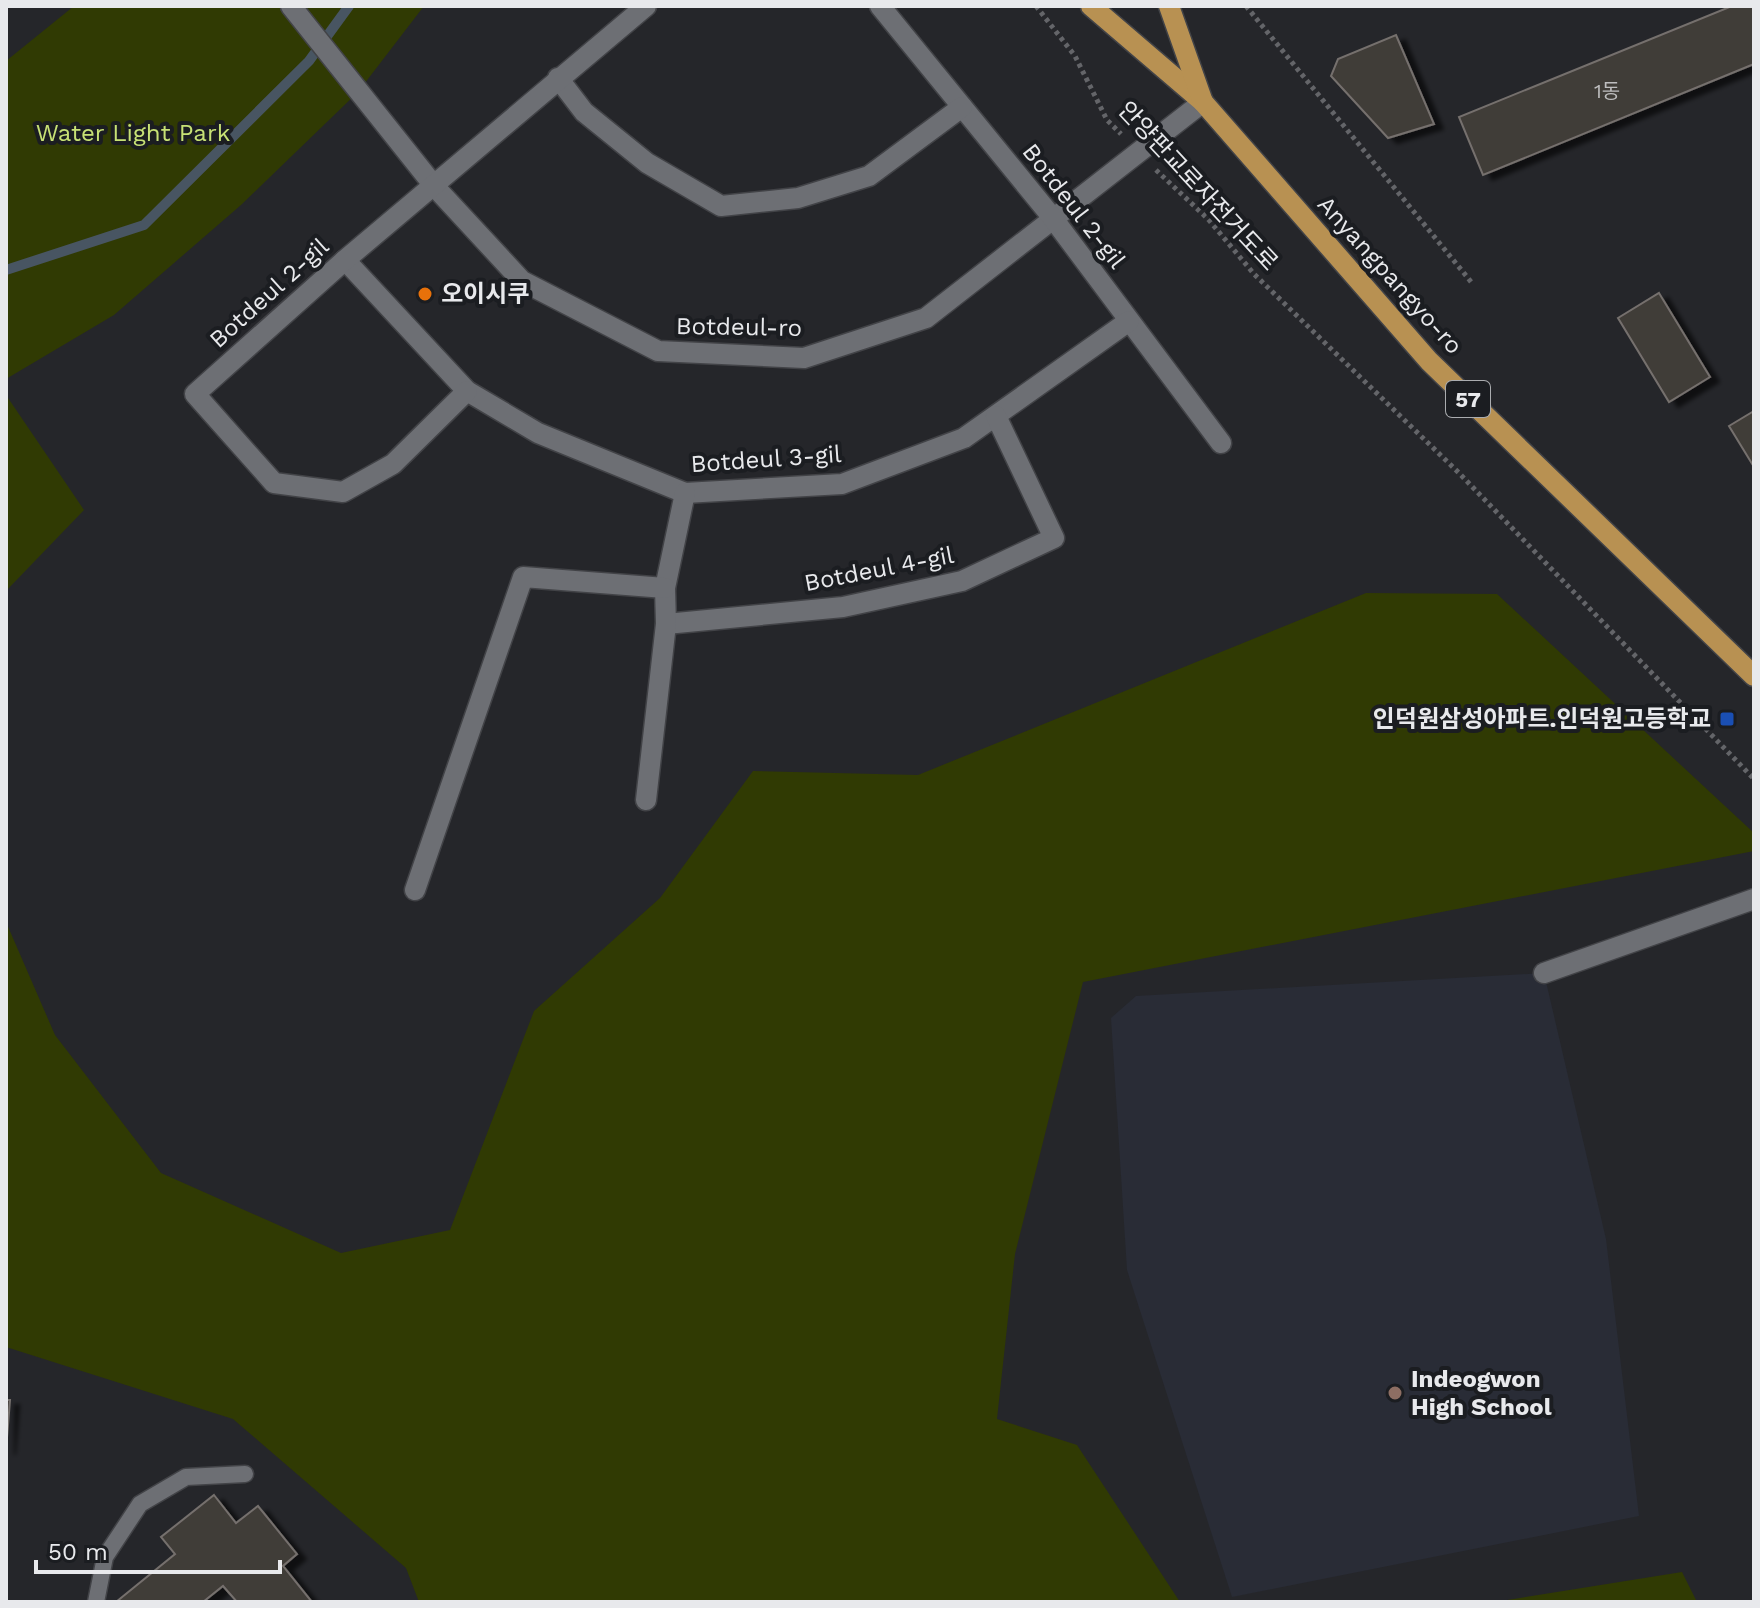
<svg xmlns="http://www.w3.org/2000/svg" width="1760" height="1608" font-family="'Work Sans','Noto Sans KR',sans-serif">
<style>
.built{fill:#292c36}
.green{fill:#303a03}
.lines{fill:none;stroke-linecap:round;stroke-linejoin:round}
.stream{stroke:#485562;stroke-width:10}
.building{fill:#413c39;stroke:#75706d;stroke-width:2;filter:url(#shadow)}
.service-casing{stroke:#424347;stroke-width:19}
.minor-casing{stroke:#424347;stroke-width:23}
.primary-casing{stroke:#424347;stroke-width:23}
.path{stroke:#646569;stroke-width:5;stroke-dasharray:4 4;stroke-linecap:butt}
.service{stroke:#6d6f74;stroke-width:16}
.minor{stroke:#6d6f74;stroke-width:20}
.primary{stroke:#b89152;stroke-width:20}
.food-dot{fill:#e8710a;stroke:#1b1d21;stroke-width:3}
.transit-dot{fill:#1a4fb4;stroke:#1b1d21;stroke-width:3}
.education-dot{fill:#8d6e63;stroke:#1b1d21;stroke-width:3}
.labels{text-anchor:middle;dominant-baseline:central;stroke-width:8;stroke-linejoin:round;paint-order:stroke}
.number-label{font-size:20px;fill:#bebebf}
.shield{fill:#1b1d21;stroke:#aaacaf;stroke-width:2}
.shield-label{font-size:22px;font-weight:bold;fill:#e8e9ec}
.park-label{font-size:24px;fill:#c7e175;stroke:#1b1d21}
.street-label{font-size:24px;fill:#e8e9ec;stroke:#1b1d21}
.poi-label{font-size:24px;font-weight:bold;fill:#e8e9ec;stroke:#1b1d21;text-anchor:start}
</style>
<defs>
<filter id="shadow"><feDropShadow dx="9" dy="5" stdDeviation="2" flood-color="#0009"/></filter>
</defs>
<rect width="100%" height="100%" fill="#25262a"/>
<polygon class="built" points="1544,973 1606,1239 1639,1516 1232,1597 1127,1270 1111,1018 1136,996"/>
<g class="green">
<polygon points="74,6 424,6 358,92 241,205 114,315 6,379 6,61"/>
<polygon points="6,395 84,510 6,591"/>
<polygon points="1366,593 1497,594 1754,833 1754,851 1083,982 1015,1254 997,1419 1077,1445 1180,1602 419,1602 406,1568 233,1419 6,1347 6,922 55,1035 161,1173 341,1253 450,1230 534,1011 660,898 753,771 918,775"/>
<polygon points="1682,1572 1697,1602 1495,1602"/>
</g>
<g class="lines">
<polyline class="stream" points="6,270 144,225 309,61 349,6"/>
</g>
<g class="building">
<polygon points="1732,6 1754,6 1754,64 1483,175 1459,117"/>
<polygon points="1396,35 1434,124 1388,138 1331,76 1338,59"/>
<polygon points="1659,293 1710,377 1669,402 1618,318"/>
<polygon points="1754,411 1754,467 1729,426"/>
<polygon points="6,1400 10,1400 6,1450"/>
<polygon points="214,1495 236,1523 258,1506 297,1554 283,1566 312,1602 237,1602 223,1586 203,1602 116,1602 175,1554 161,1537"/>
</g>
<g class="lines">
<g class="service-casing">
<polyline id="service" points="96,1602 105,1557 140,1504 186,1477 245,1474"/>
</g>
<g class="minor-casing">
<g id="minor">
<polyline points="291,6 435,187 522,281 658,351 804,358 926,318 1203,102"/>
<polyline points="880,6 1052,217 1221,443"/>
<polyline points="558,78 584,112 647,163 721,206 798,198 869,176 962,107"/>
<polyline points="345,260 467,391 538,433 685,493 842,484 964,438 1129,321"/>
<polyline points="467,391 393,464 343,492 274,483 195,394 345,260 646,6"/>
<polyline points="666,624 843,607 962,581 1054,538 996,416"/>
<polyline points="646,800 666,624 665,588 685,493"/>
<polyline points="415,890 523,577 665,588"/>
<polyline points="1544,973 1754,899"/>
</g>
</g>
<g class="primary-casing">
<g id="primary">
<polyline points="1091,6 1203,102 1429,361 1754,676"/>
<polyline points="1169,6 1203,102"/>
</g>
</g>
<g class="path">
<polyline points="1036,6 1075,56 1107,120 1121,134"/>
<polyline points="1246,6 1472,283"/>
<polyline points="1156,170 1208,219 1254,274 1459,473 1754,779"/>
</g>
<use href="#service" class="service"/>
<use href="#minor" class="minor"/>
<use href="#primary" class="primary"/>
</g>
<circle class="food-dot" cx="425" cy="294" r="8"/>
<rect class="transit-dot" x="1719" y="711" width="16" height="16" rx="4"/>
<circle class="education-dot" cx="1395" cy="1393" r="8"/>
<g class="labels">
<g class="number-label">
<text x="1607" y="91">1동</text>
</g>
<rect class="shield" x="1446" y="381" width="44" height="36" rx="6"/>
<g class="shield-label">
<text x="1468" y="399">57</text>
</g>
<g class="park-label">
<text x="133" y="133">Water Light Park</text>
</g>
<g class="street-label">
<text transform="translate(1198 186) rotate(47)">안양판교로자전거도로</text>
<text transform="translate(1074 206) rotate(52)">Botdeul 2-gil</text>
<text transform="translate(1390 275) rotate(48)">Anyangpangyo-ro</text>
<text transform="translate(269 293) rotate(-42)">Botdeul 2-gil</text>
<text transform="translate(739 327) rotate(1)">Botdeul-ro</text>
<text transform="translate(766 459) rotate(-4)">Botdeul 3-gil</text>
<text transform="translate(879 569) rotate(-11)">Botdeul 4-gil</text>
</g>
<g class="poi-label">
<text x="441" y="294">오이시쿠</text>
<text x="1711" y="719" text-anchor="end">인덕원삼성아파트.인덕원고등학교</text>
<text x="1411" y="1379">Indeogwon<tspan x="1411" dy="28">High School</tspan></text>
</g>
</g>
<rect width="1760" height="1608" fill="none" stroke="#e8e9ec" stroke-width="16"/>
<path d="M36 1560v12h244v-12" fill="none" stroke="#e8e9ec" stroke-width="4"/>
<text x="48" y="1560" font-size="24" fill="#e8e9ec" stroke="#1b1d21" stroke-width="6" paint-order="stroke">50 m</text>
</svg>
